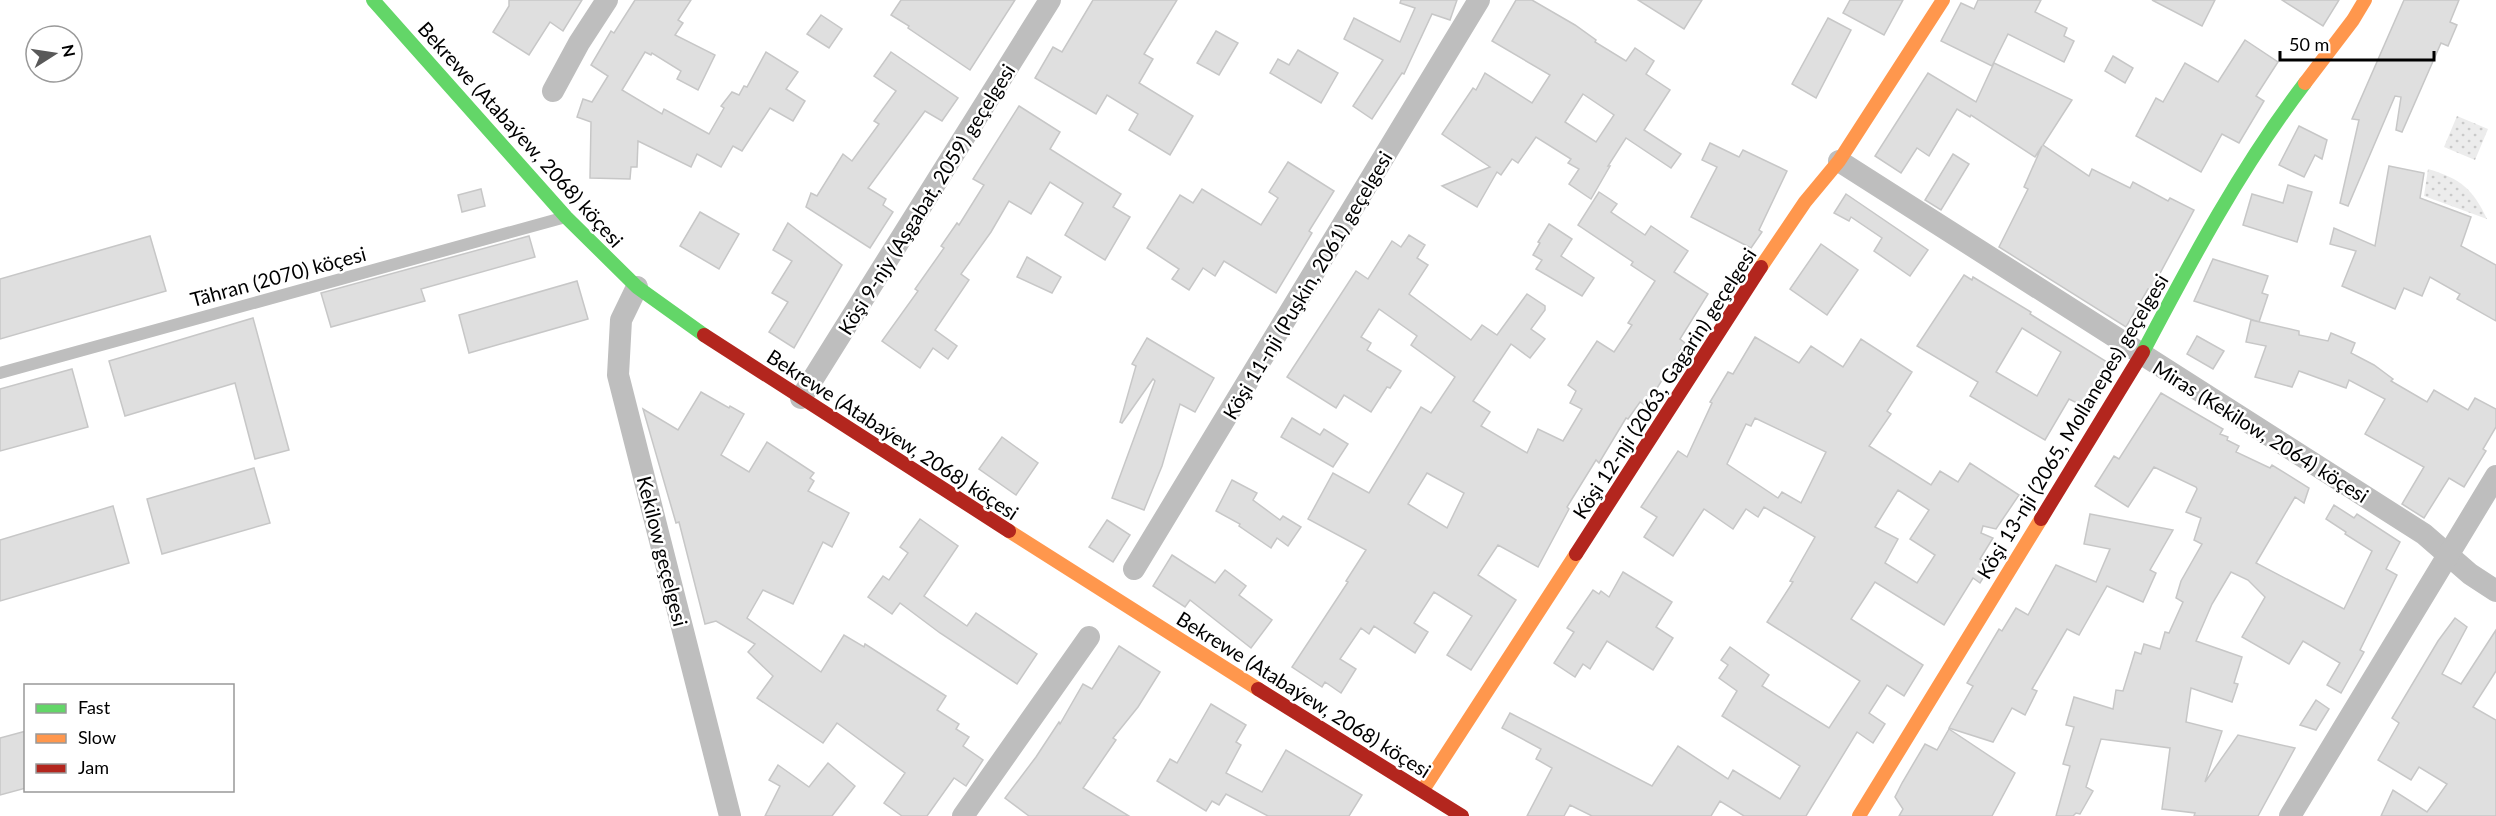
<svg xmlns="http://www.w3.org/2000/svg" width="2496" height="816" font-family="Lato,sans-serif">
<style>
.grass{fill:url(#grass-dots)}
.building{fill:#dfdfdf;stroke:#c7c7c7;stroke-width:1.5;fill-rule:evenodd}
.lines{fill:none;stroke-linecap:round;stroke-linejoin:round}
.lane{stroke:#bebebe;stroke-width:12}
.street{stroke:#bebebe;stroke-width:22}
.fast{stroke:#63d668;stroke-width:14}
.slow{stroke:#ff974d;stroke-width:14}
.jam{stroke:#b3261e;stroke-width:14}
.labels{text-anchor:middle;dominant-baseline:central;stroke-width:5;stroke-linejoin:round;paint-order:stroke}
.street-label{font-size:20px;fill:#000;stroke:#fff}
</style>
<defs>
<pattern id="grass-dots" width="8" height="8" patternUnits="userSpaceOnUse" patternTransform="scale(1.5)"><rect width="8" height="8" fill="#ececec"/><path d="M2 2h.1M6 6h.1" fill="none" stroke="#c9c9c9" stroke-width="1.8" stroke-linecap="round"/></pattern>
</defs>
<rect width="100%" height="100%" fill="#fff"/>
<g class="grass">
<polygon points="2457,116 2488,129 2475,160 2444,147"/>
<path d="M2428,169c33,10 44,19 59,50l-63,-23z"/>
</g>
<g class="building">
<polygon points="509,0 582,0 563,31 550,22 529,55 493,32 509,6"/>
<polygon points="635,0 691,0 678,20 683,23 675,35 715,55 698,90 677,79 681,71 652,53 651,55 645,52 622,90 662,114 664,109 709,134 724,108 721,106 732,92 739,95 744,86 747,87 766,52 798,72 786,89 805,101 793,121 770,108 742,151 733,146 721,167 697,154 691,167 638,141 637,167 631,167 630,179 590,178 591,122 577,117 583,99 592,102 608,76 591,65 611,31 614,33"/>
<polygon points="901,0 1015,0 970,70 908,28 909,26 891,15"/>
<polygon points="1093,0 1177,0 1144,54 1153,59 1139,83 1193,116 1170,155 1129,130 1138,114 1107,95 1096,114 1035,78 1053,47 1062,52"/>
<polygon points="1401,0 1457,0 1450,20 1432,14 1404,74 1402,73 1372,119 1353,106 1383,60 1344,39 1354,18 1400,42 1415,8 1400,3"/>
<path d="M1516,0h16l43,25 21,15 -1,2 31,19 9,-13 19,13 -8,13 24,16 -26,40 37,24 -10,14 -45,-30 -18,28h2l-19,33 -22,-15 10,-15 -11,-6 3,-4 -35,-22 -18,26 -6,-4 -11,16 -4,-3 -20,35 -35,-21 48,-19 -48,-33 31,-46 3,2 9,-17 47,30 18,-28 -58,-34zM1583,94l31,21 -18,27 -31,-20z"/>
<polygon points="1638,0 1702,0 1684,29"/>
<polygon points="1850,0 1903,0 1884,35 1843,13"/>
<polygon points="1978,0 2041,0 2035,12 2067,28 2064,36 2074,41 2064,62 2008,34 1992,66 1941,41 1961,3 1974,9"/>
<polygon points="2152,0 2215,0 2202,26"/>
<polygon points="2282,0 2339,0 2323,26"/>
<polygon points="2404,0 2459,0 2450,22 2457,25 2448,46 2441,43 2402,132 2396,130 2401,97 2395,96 2348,206 2340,203 2359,120 2352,119"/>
<polygon points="821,15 842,29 829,48 807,34"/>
<polygon points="1828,18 1851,30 1816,98 1792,84"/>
<polygon points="1216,31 1238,43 1219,75 1197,63"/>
<polygon points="2245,40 2278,62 2256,96 2264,101 2239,143 2222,134 2201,172 2136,136 2156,98 2163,102 2185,63 2218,82"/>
<polygon points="1298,50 1338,73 1321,103 1270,73 1278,59 1289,65"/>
<polygon points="891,52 958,98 942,121 925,111 868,188 886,199 883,205 893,212 870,248 806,207 811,193 817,196 843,154 852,161 879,124 874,121 896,91 874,76"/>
<polygon points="2113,56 2133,68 2125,83 2105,71"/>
<polygon points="1994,63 2072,100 2043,145 2089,176 2092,169 2130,188 2133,182 2168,201 2170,198 2194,210 2151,290 2148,289 2126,327 1999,247 2028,189 2024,187 2042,146 2035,157 1971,115 1970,117 1957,109 1929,156 1917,148 1901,173 1875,156 1928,73 1976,102"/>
<polygon points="1019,106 1060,132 1050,149 1121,194 1113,207 1130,217 1105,260 1065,235 1083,203 1050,182 1031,214 1009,201 991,232 961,274 969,280 935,330 957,346 948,359 933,348 920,368 882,341 918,291 915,289 944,248 941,246 957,223 959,225 984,185 973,179"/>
<polygon points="2299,126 2327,140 2322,159 2315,155 2304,177 2279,165"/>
<polygon points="1710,143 1739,157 1743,150 1787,171 1759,230 1762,232 1751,248 1691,217 1717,167 1702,160"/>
<polygon points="1953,154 1969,164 1941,210 1925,200"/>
<polygon points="1288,162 1334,191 1309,231 1312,233 1276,293 1224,261 1215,276 1203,268 1189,290 1172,279 1179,269 1147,248 1180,195 1193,203 1202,189 1261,225 1278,198 1269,192"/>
<polygon points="2389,166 2424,173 2420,198 2471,217 2461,246 2496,265 2496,321 2457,299 2460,294 2430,277 2422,296 2404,288 2395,309 2342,286 2356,251 2330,244 2334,228 2375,246"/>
<polygon points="2288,185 2312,192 2297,242 2243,225 2252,194 2283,203"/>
<polygon points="481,189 485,206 462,212 458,195"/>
<path d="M1599,192l18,12 -6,8 34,23 6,-9 37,25 -14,21 34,22 -28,45 5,4 -39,63 -6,-4 -12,17 -2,-1 -27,45 -3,-3 -29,47 2,2 -31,58 -40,-22 -20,30 38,25 -45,70 -24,-15 25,-39 -38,-24 -20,31 14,9 -13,21 -41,-27 -5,8 -8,-6 -21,31 16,10 -15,24 -16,-11 -3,5 -30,-20 56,-85 -2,-1 20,-31 -58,-31 25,-46 36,20 52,-86 10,6 24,-36 -44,-32 6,-9 -38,-27 -18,28 10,6 -4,7 34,21 -11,17 -3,-1 -16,25 -27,-17 -8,13 -49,-31 69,-106 12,8 24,-38 9,6 8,-12 16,10 -8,13 11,7 -19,29 62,46 11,-15 15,10 30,-41 18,12v4l-14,19 14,10 -15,19 -19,-14 -38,57 17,11 -9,14 46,27 11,-24 25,12 19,-32 -12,-6 6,-12 -8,-6 29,-44 17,11 18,-27 -4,-2 27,-42 -24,-16 2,-3 -55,-37zM1427,473l37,20 -17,35 -39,-24z"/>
<polygon points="1846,194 1928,250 1910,276 1874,251 1882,238 1851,217 1849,221 1834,213"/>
<polygon points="700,212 739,234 719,269 680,246"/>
<polygon points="788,223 842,265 794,348 769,332 788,302 772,293 792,261 773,250"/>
<polygon points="1549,224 1572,239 1561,256 1594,278 1582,296 1536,269 1542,260 1533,255 1540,243 1538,242"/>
<polygon points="150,236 166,291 0,339 0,279"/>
<polygon points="529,236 535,257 421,289 425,301 331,327 321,293"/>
<polygon points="1821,244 1858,270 1827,315 1790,289"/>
<polygon points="1027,257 1061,277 1052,293 1017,277"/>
<polygon points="2213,259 2268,276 2262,293 2268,295 2259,322 2194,301"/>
<path d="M1964,275l8,5 1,-3 58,35 -1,2 77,48 -24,44 -14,-7 -24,41 -75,-44 8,-14 -61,-36zM2022,328l39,24 -24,44 -41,-24z"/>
<polygon points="577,281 588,319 469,353 459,315"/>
<polygon points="253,318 289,450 255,459 235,383 125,416 109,361"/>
<polygon points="2251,320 2299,331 2299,335 2328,341 2331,333 2355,343 2351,353 2374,365 2393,379 2391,381 2427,402 2434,390 2468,410 2475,398 2496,409 2496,427 2483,449 2486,451 2464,487 2449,478 2424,518 2402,504 2424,467 2365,434 2385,399 2349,380 2346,388 2299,371 2292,387 2255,377 2266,346 2246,342"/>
<polygon points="2197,336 2224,351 2213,369 2187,354"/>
<path d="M1755,337l44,26 12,-17 32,21 18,-28 51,33 -25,39 4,3 -22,32 62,39 9,-14 18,11 12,-19 49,32 -23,34 -13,-3 -2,7 12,5 -13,21 11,6 -11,18 -7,-5 -29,47 -69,-43 -24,37 72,46 -19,31 -17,-11 -18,28 16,11 -12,19 -16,-11 -51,84h-62l-24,-15 -9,15h-119l-22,-11 -6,11h-37l25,-48 -16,-9 5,-10 -39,-21 8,-15 142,73 26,-40 50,33 5,-9 47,29 20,-33 -78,-50 15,-25 -18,-13 9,-13 -7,-5 9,-13 39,28 -7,11 67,42 31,-47 -93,-59 26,-40 -3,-1 25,-44 -51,-30 -6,10 -12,-8 -13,20 -29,-20 -31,47 -29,-19 13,-20 -16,-10 37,-56 9,6 25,-54 -2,-1 18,-30 5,2zM1755,418l71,34 -25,51 -19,-11 -4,6 -51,-34 19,-40 5,2zM1898,490l31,20 -19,29 25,16 -18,28 -32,-20 13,-24 -23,-12z"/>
<polygon points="1147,338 1214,378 1195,412 1180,404 1162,466 1144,510 1112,498 1155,381 1153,379 1122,423 1120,422 1136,366 1132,364"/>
<polygon points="72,369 88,427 0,451 0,389"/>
<polygon points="701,392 729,408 730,406 744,414 721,455 749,472 767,442 814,473 810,478 814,481 808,491 849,513 832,547 823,542 793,604 763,590 747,618 821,672 844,635 864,647 865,644 946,696 937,710 959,724 956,729 969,737 963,746 983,760 966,786 954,778 927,816 902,816 884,803 905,773 837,723 823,743 757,698 773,676 748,652 755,644 716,621 705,624 679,522 676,523 643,409 678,430"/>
<polygon points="2161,393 2223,429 2220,434 2228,437 2227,440 2239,446 2236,452 2270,468 2272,465 2309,488 2304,503 2295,497 2256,563 2344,609 2372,551 2345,534 2346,532 2326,519 2334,505 2354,518 2357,514 2400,542 2386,569 2397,575 2360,650 2364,652 2341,693 2327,685 2340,663 2303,641 2289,664 2242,637 2265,597 2248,580 2231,572 2212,604 2196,641 2242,657 2234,683 2238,684 2232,702 2191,688 2186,722 2222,731 2205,782 2238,735 2295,748 2258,816 2194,816 2195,813 2162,809 2170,748 2101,739 2086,787 2093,791 2080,814 2076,813 2073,816 2056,816 2070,766 2063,764 2074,727 2066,725 2074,697 2113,709 2116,690 2123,691 2135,652 2141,654 2144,644 2160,649 2165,632 2169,633 2183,602 2176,598 2181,581 2202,544 2194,540 2201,518 2186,512 2197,489 2196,487 2154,467 2128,507 2095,486 2114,456 2119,459"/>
<polygon points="1292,418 1320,435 1324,429 1348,444 1333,467 1281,437"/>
<polygon points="1002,437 1038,463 1016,495 979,469"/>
<polygon points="254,468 270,523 162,554 147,499"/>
<polygon points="1232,480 1257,493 1253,500 1280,520 1283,516 1301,527 1288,546 1277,538 1271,548 1239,526 1240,524 1216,511"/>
<polygon points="113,506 129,563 0,601 0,540"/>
<polygon points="2090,514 2173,530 2150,570 2156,573 2143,602 2107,586 2079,635 2067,629 2032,689 2037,691 2025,715 2012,708 1993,742 1949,728 1973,686 1967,683 1999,629 2002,631 2016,608 2028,615 2056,565 2096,582 2110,549 2084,544"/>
<polygon points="920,519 958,546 924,596 967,626 976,613 1037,654 1017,684 940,633 900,603 892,614 868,597 883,576 889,580 908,553 900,547"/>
<polygon points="1107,520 1130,535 1113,562 1089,547"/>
<polygon points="1172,555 1215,583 1225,570 1246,586 1239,595 1272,620 1251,648 1190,600 1185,607 1153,586"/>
<polygon points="1623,572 1672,602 1656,627 1673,638 1653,670 1607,641 1590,669 1583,664 1575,677 1554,663 1574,632 1567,628 1593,590 1599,594 1601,591 1609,597"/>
<polygon points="2455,618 2467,627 2442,674 2461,684 2496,630 2496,671 2473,707 2496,720 2496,816 2381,816 2393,790 2427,812 2447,784 2419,767 2411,780 2378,760 2399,723 2392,718 2438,641"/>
<polygon points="1119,646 1160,672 1138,707 1113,738 1116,740 1083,788 1129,816 1029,816 1005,798 1036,757 1059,722 1060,724 1083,684 1092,689"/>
<polygon points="2316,700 2329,709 2316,730 2300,725"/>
<polygon points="1211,704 1246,725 1236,742 1241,745 1226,773 1262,792 1286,750 1362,795 1349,816 1268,816 1226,794 1219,805 1212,801 1206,811 1157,781 1170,759 1177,763"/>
<polygon points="1949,729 2015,773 1992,816 1899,816 1903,809 1895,797 1902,783 1925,744 1937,750"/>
<polygon points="26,731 26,788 0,795 0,738"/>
<polygon points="828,763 855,786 832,816 765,816 780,786 769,780 778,765 809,787"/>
</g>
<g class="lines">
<polyline class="lane" points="0,373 562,218"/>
<g class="street">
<polyline points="553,91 579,43 607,0"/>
<polyline points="1839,161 2424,534 2470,574 2496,591"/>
<polyline points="637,287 621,320 618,375 730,816"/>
<polyline points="801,398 1050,0"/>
<polyline points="1134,569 1479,0"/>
<polyline points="963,816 1089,637"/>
<polyline points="2290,816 2496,476"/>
</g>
<g class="fast">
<polyline points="373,0 566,217 637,287 704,335"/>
<path d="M2143,352c49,-93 98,-185 162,-269"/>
</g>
<g class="slow">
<polyline points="2305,83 2353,20 2365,0"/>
<polyline points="1761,267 1805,202 1839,161 1943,0"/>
<polyline points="1009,531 1258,689"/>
<polyline points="1423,790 1576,554"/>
<polyline points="1859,816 2041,519"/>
</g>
<g class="jam">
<polyline points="704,335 1009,531"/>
<polyline points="2041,519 2143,352"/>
<polyline points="1576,554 1761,267"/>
<polyline points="1258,689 1462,816"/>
</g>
</g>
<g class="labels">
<g class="street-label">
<text transform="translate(521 134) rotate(48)">Bekrewe (Atabaýew, 2068) köçesi</text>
<text transform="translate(926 199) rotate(-58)">Köşi 9-njy (Aşgabat, 2059) geçelgesi</text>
<text transform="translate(278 276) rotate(-15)">Tähran (2070) köçesi</text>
<text transform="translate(1307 285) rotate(-59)">Köşi 11-nji (Puşkin, 2061) geçelgesi</text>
<text transform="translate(1664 383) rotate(-57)">Köşi 12-nji (2063, Gagarin) geçelgesi</text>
<text transform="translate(2072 426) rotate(-59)">Köşi 13-nji (2065, Mollanepes) geçelgesi</text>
<text transform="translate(2261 431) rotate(32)">Miras (Kekilow, 2064) köçesi</text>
<text transform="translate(893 434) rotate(33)">Bekrewe (Atabaýew, 2068) köçesi</text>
<text transform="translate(663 551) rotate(76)">Kekilow geçelgesi</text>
<text transform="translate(1304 694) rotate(32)">Bekrewe (Atabaýew, 2068) köçesi</text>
</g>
</g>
<rect x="24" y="684" width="210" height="108" fill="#ffffff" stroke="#999999" stroke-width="1.5"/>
<rect x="36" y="704" width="30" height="9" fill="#63d668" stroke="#999999" stroke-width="1.5"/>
<text x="78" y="714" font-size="18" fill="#000000">Fast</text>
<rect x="36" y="734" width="30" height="9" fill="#ff974d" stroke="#999999" stroke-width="1.5"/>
<text x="78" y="744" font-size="18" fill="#000000">Slow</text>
<rect x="36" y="764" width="30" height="9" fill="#b3261e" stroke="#999999" stroke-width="1.5"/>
<text x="78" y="774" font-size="18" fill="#000000">Jam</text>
<g transform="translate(54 54) rotate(78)"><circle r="28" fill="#ffffff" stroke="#999999" stroke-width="1.5"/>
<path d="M0-4.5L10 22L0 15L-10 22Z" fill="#595959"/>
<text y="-9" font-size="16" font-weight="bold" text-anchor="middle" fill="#000000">N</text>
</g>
<path d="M2280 51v9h154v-9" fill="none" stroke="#000000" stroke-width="3"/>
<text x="2289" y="51" font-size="18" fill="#000000" stroke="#ffffff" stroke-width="4.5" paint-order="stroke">50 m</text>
</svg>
